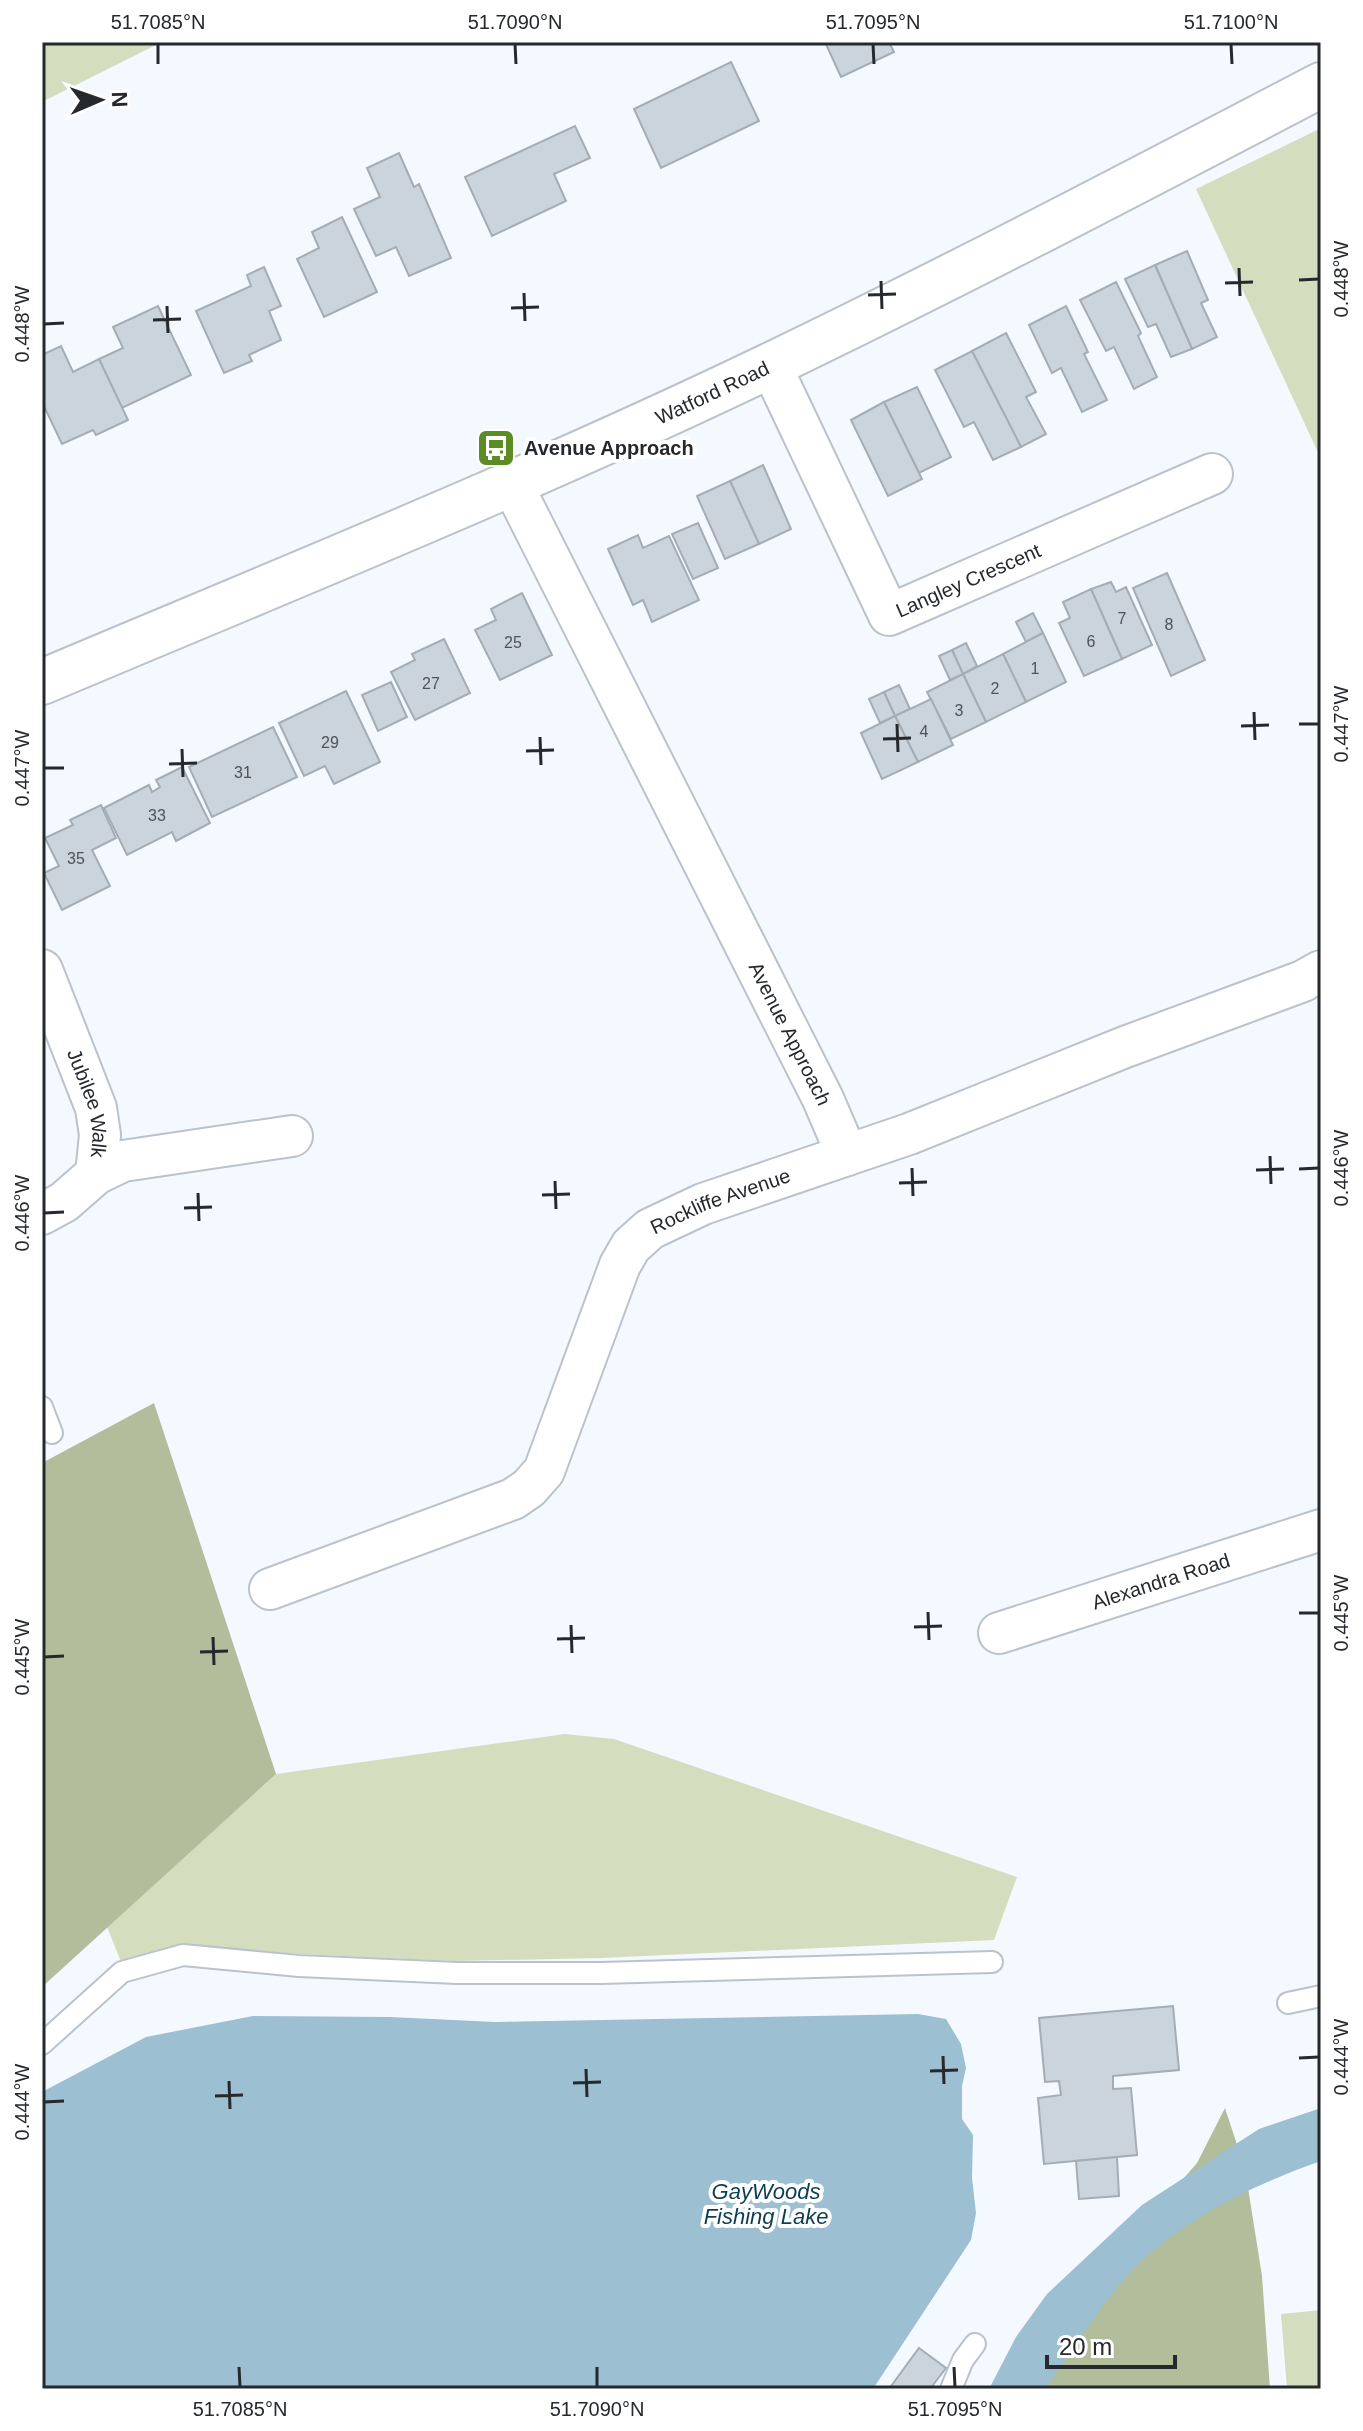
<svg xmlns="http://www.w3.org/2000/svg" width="1363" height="2431" font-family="Arial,sans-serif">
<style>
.green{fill:#d4debf}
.forest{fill:#b2bd9c}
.water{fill:#9cbfd2}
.building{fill:#cbd3dc;stroke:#a4acb5;stroke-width:2}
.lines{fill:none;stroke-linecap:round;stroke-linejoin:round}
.service-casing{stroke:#bac2cb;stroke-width:24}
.minor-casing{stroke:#bac2cb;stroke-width:44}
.primary-casing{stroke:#bac2cb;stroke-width:48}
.service{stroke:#fff;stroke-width:20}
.minor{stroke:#fff;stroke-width:40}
.primary{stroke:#fff;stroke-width:44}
.ticks{fill:none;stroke:#25282c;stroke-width:3}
.labels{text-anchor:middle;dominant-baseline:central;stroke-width:8;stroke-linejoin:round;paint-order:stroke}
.number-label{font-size:16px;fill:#4e5358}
.street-label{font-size:20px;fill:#25282c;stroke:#fff}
.poi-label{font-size:20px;font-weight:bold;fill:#25282c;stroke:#fff;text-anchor:start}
.water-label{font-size:22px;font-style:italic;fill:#0d3e52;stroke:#fff}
.neatline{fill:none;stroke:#25282c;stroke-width:3}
.ticks-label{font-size:20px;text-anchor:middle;fill:#25282c}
</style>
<rect width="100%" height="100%" fill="#f4f9ff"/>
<g class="green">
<polygon points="42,42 162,42 42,102"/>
<polygon points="1321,128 1321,459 1196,189"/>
<polygon points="565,1734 614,1739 1017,1877 994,1940 602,1958 454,1961 300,1954 182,1945 121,1962 107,1927 276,1774"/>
<polygon points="1321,2310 1321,2389 1287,2389 1281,2314"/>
</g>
<g class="forest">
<polygon points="154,1403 276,1774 42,1987 42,1463"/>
<polygon points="1225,2108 1245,2169 1262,2276 1270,2389 989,2389 1051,2330 1197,2163"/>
</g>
<g class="water">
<polygon points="918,2014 946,2019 961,2044 966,2068 962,2086 962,2119 973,2135 972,2178 976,2213 971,2240 873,2389 42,2389 42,2092 146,2037 253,2016 390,2017 495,2022"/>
<path d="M1321,2108v53c-71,25 -152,64 -201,123 -27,33 -50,70 -75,105h-56l27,-52 31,-43 95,-89 117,-76z"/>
</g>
<g class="building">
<polygon points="825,42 889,42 894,52 841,77"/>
<polygon points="731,62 759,121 661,168 634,109"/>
<polygon points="575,126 590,158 554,174 566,201 492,236 465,177"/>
<polygon points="399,153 414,187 419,184 451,258 409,276 396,247 376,256 354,209 380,197 367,168"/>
<polygon points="342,217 377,292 324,317 297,259 319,248 312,232"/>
<polygon points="1187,251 1208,300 1201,303 1217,337 1192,349 1155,265"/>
<polygon points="1155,265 1192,349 1171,357 1156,324 1148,327 1125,279"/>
<polygon points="264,267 281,306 269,311 281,340 249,355 252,361 224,373 196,311 251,286 247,275"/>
<polygon points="1116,282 1141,333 1138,336 1157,377 1134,389 1114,347 1106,351 1080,300"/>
<polygon points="158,306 191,375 122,408 99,359 123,348 113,327"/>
<polygon points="1066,306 1088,352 1084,354 1107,400 1082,412 1061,368 1052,373 1029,325"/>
<polygon points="1006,333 1036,392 1026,397 1046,434 1021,447 972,351"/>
<polygon points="61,346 73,372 99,359 128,420 96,435 93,430 62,444 42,402 42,355"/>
<polygon points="972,351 1021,447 993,460 974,422 964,427 935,370"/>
<polygon points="917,387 951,457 919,473 884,402"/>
<polygon points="884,402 922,479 888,496 851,420"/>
<polygon points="763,465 791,529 759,544 730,481"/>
<polygon points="730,481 759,544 725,559 697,496"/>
<polygon points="698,523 718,568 693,579 672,534"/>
<polygon points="638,535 643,548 669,536 699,600 652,622 643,600 633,605 608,549"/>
<polygon points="1167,573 1205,660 1171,676 1133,588"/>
<polygon points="1111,582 1116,592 1126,587 1152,645 1122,659 1091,589"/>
<polygon points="1091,589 1122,659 1084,676 1059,623 1070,618 1063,602"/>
<polygon points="522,593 552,655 500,680 475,630 496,620 491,609"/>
<polygon points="1033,613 1043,633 1026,642 1016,622"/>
<polygon points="1043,633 1066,682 1026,702 1003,654"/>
<polygon points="444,639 470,693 415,720 391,672 415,660 412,654"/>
<polygon points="966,643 977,666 963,674 952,650"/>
<polygon points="952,650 963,674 950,680 939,656"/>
<polygon points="1003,654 1026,702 986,722 963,674"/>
<polygon points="963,674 986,722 951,739 927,692"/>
<polygon points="391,682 407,717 378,731 362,695"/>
<polygon points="899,685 910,709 895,716 884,692"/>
<polygon points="346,691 380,762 334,784 325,766 304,776 279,723"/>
<polygon points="884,692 895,716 880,723 869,699"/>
<polygon points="931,699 953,745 918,762 895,716"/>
<polygon points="895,716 918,762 882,779 861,733"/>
<polygon points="273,727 297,777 212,817 189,767"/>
<polygon points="182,767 210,823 176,841 172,832 127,855 104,808 149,785 152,792 160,787 156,780"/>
<polygon points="101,805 116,838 92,850 110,886 62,910 44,873 59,866 45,838 73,825 70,820"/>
<polygon points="1173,2006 1179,2070 1113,2076 1113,2089 1131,2088 1137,2155 1044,2164 1038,2098 1061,2095 1059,2081 1045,2082 1039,2018"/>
<polygon points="1117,2157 1119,2196 1079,2199 1076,2161"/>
<polygon points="919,2348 946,2368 930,2389 889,2389"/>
</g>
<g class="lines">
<g class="service-casing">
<g id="service">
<polyline points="42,1407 52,1433"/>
<polyline points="1288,2003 1321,1996"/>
<polyline points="42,2044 122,1972 183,1955 299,1966 457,1973 601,1973 992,1962"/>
<polyline points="951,2389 963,2360 975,2344"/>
</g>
</g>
<g class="minor-casing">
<g id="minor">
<path id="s1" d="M771,366l118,249 323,-141"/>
<path id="s2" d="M512,484l311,615 24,56"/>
<path id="s3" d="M42,970l54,138 4,27 -4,39 -32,28 -22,12"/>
<polyline points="96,1174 123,1161 292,1136"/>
<path id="s4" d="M270,1589l243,-90 16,-11 15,-17 76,-206 11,-19 19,-17 53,-25 206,-70 216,-87 178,-66 18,-10"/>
<path id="s5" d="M999,1633l322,-103"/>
</g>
</g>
<g class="primary-casing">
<g id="primary">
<path id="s6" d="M42,682c244,-103 490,-202 729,-317 185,-89 368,-185 550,-280"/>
</g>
</g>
<use href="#service" class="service"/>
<use href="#minor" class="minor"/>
<use href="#primary" class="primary"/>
</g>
<path class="ticks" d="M158,44v20M515,44l1,20M873,44l1,20M1231,44l1,20M1239,268l1,28M1299,280l20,-1M881,281l1,28M1225,283l28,-1M524,293l1,28M868,295l28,-1M167,306l1,27M511,308l28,-1M153,320l28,-1M44,324l20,-1M1254,712l1,28M897,724l1,28M1299,724h20M1241,726l28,-1M540,737l1,28M883,739l28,-1M182,749l1,28M526,751l28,-1M169,764l28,-1M44,768h20M1270,1156l1,28M912,1168l1,28M1299,1169l20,-1M1256,1170l28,-1M555,1181l1,28M899,1183l28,-1M198,1193l1,28M542,1195l28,-1M184,1208l28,-1M44,1213l20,-1M928,1612l1,28M1299,1613h20M571,1625l1,28M914,1627l28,-1M213,1637l1,28M557,1639l28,-1M200,1652l28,-1M44,1657l20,-1M943,2056l1,28M1299,2058l20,-1M586,2069l1,28M930,2071l28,-1M229,2081l1,28M573,2083l28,-1M215,2096l28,-1M44,2102l20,-1M239,2367l1,20M597,2367v20M954,2367l1,20"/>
<defs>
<g id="bus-square" transform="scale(2)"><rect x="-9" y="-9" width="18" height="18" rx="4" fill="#5b8d24" stroke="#fff"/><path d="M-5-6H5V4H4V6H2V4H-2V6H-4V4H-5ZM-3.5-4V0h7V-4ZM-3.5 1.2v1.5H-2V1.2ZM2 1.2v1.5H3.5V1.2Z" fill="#fff"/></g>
</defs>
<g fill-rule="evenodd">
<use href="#bus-square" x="496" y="448"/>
</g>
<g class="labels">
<g class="number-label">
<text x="1122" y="618">7</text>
<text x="1169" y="624">8</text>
<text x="1091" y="641">6</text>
<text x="513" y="642">25</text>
<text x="1035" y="668">1</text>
<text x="431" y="683">27</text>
<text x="995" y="688">2</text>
<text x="959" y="710">3</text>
<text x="924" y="731">4</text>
<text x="330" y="742">29</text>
<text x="243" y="772">31</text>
<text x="157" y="815">33</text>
<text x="76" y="858">35</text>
</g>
<g class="street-label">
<text stroke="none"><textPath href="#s6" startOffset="730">Watford Road</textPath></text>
<text stroke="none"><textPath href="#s1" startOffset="362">Langley Crescent</textPath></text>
<text stroke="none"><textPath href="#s2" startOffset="616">Avenue Approach</textPath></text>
<text stroke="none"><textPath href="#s3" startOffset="142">Jubilee Walk</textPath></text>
<text stroke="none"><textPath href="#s4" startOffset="644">Rockliffe Avenue</textPath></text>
<text stroke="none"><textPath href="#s5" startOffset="170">Alexandra Road</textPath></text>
</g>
<g class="poi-label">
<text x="524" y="448">Avenue Approach</text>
</g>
<g class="water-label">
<text x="766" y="2191">GayWoods<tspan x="766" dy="25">Fishing Lake</tspan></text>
</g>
</g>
<rect width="1363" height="2431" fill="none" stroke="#ffffff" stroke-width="88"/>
<g transform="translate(100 100) rotate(88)" stroke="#ffffff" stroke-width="6" paint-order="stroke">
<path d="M0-6L14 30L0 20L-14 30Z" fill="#25282c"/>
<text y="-12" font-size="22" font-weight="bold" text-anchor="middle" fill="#25282c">N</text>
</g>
<path d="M1047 2355v12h128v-12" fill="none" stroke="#25282c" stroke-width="4"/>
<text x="1059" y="2355" font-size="24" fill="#25282c" stroke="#ffffff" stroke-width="6" paint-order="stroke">20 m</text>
<rect x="44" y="44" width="1275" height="2343" class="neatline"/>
<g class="ticks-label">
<text x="158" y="29">51.7085°N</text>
<text x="515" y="29">51.7090°N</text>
<text x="873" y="29">51.7095°N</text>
<text x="1231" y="29">51.7100°N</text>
<text transform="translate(1341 279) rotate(-90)" y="7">0.448°W</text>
<text transform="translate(22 324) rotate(-90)" y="7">0.448°W</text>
<text transform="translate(1341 724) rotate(-90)" y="7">0.447°W</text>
<text transform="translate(22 768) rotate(-90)" y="7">0.447°W</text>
<text transform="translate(1341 1168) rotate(-90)" y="7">0.446°W</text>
<text transform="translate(22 1213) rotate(-90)" y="7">0.446°W</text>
<text transform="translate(1341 1613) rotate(-90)" y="7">0.445°W</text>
<text transform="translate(22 1657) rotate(-90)" y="7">0.445°W</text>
<text transform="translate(1341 2057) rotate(-90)" y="7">0.444°W</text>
<text transform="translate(22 2102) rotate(-90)" y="7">0.444°W</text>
<text x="240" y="2416">51.7085°N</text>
<text x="597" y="2416">51.7090°N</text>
<text x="955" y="2416">51.7095°N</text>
</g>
</svg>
